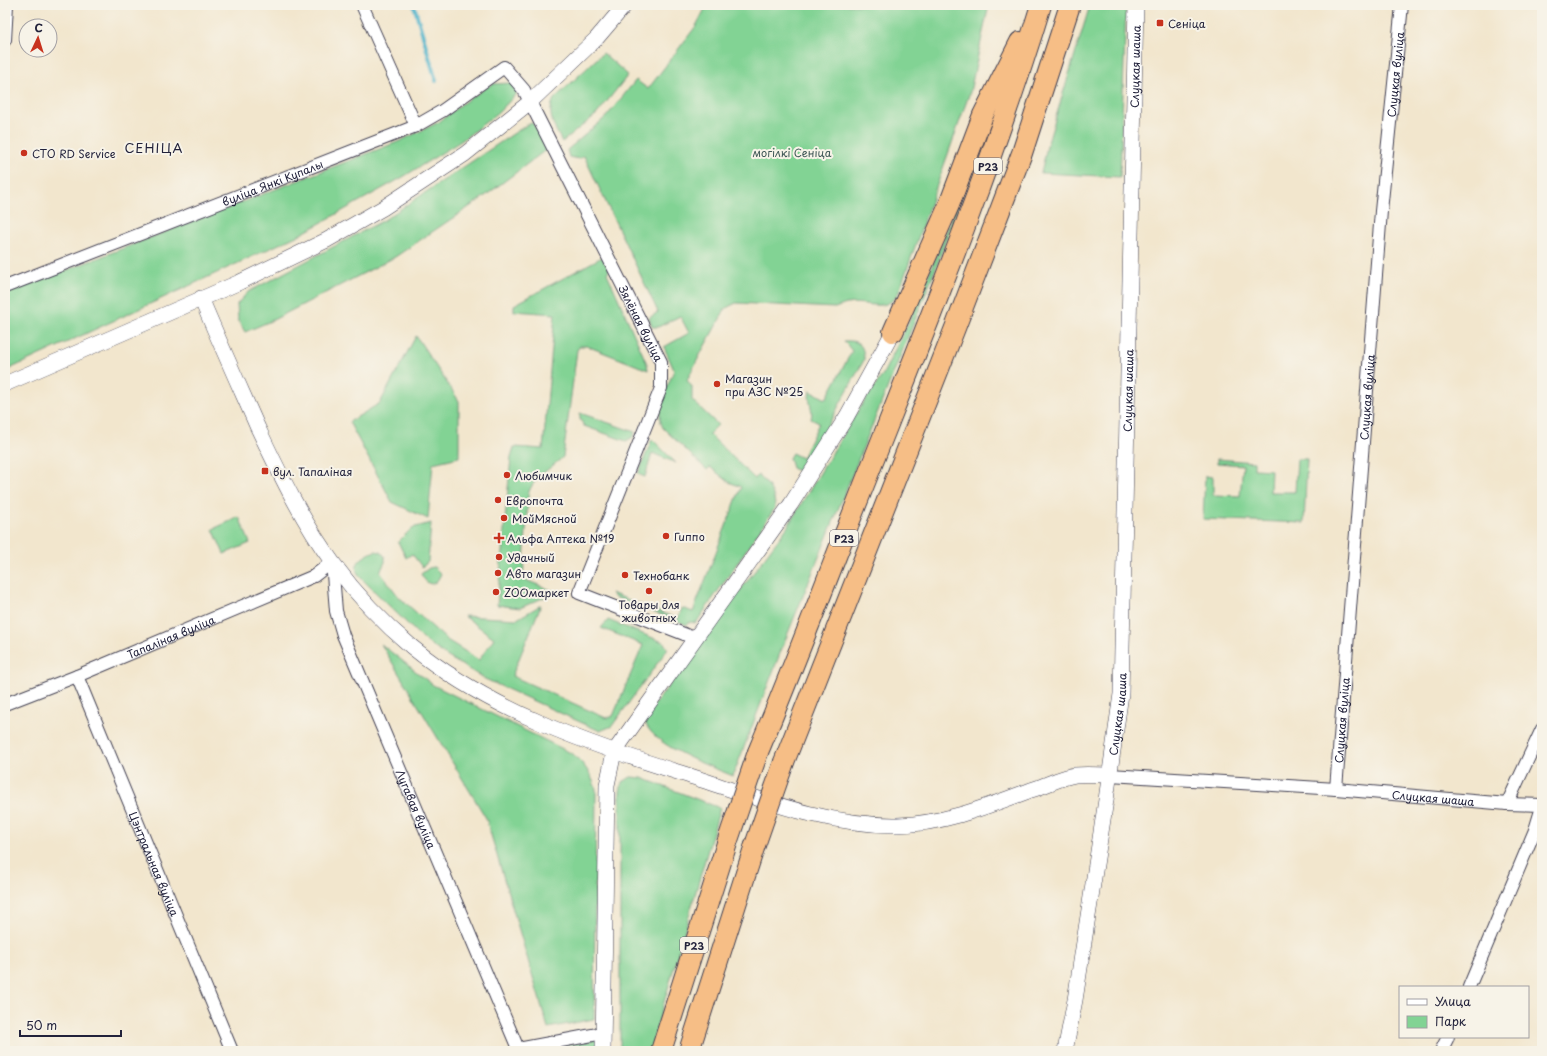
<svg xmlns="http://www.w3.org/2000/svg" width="1547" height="1056" font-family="'Playpen Sans',sans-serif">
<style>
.green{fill:#82d394;stroke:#527a68}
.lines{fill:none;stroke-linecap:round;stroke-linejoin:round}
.stream{stroke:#4db4cb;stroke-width:4}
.minor-casing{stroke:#413f51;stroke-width:14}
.tertiary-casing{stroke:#413f51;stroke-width:16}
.trunk-casing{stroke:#413f51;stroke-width:22}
.minor{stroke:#fff;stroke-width:12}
.tertiary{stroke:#fff;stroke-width:15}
.trunk{stroke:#f6be86;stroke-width:20}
.trunk-bridge-casing{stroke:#413f51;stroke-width:22;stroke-linecap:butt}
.trunk-bridge{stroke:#f6be86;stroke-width:20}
.poi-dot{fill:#c8321e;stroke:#f7f3e8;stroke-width:1.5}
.labels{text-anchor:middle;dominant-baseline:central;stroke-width:4;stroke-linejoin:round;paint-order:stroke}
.shield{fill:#f7f3e8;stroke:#62616f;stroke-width:1}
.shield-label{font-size:10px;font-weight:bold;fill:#22223b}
.poi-label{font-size:11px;fill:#22223b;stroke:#f7f3e8;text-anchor:start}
.street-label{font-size:11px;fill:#22223b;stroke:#f7f3e8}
.park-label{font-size:11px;fill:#3f5756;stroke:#f7f3e8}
.quarter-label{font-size:13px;letter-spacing:1px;fill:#22223b;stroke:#f7f3e8}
</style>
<rect width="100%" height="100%" fill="#f7f3e8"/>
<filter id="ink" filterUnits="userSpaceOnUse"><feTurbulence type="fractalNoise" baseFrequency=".025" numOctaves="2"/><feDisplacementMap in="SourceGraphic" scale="8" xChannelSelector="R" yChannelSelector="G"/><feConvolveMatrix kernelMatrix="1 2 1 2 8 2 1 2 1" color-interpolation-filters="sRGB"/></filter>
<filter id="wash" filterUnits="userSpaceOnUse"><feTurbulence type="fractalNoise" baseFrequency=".012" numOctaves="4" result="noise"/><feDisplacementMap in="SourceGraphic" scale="16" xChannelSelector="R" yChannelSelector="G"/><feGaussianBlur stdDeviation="0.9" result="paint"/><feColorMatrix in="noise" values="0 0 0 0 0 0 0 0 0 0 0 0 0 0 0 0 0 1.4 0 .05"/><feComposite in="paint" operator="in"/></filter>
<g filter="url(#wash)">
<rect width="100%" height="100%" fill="#f2e6cd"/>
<g class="green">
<path d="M707,5h282l-19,87 -70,197c-11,27 -32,11 -53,15 -4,1 -9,3 -12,4l-99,-5 -10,5 -23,41 -16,31 5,7v13l26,25 -9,9 46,45 3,-4c11,10 17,18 17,33l-79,115 -6,-1 -3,3 -73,-28 -3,-4 67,26 4,-11 11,4 48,-125 -12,-5 -19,-15 -3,3 -44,-42c-9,-19 4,-39 11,-58l-10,-23 25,-14 -9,-17 -22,11h-6l-3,-9 9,-6 -74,-156 -5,3 -10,-2 -2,-7 39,-33 30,-37 12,9 48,-63z"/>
<polygon points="1090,5 1126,5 1120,177 1041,173 1047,146"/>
<path d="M603,53l25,22 -31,39 -35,28c-7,-14 -16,-28 -8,-43z"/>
<polygon points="512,83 518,92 499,112 461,141 403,177 301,234 5,371 5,294 400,141 439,122 463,103 492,84"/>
<polygon points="533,123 547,149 481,199 395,257 273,320 245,332 238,320 237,304 248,292 384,220 528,124"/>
<path d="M969,176l-33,92 -152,375 -51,133c-23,-10 -83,-30 -89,-57l142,-190 73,-120 23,-33 27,-54z"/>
<path d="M602,257l7,13 -2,3 40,91 1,6 -61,-24h-7l-3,4 -14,107c-12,11 -33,23 -35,39l-5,83 33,13 -36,16 -23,-3 14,-148 3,-10 29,2 12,-135 -41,-3v-6z"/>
<polygon points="416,336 459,401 459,457 433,463 428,519 392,502 349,422 380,403"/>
<path d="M844,341c15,-1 20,4 20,19l-61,111h-5l-6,-3 -3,-10 3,-5 10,5 17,-35 -8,-4c3,-10 -4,-18 -1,-28l16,8 26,-48z"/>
<polygon points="580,413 635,432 633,437 626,441 584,426 580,419"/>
<polygon points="652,439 676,463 652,453 645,477 638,474"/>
<polygon points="1217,459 1254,462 1254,469 1271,470 1270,492 1295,492 1297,459 1307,459 1304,523 1203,519 1205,476 1213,477 1213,495 1240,496 1243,465 1217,463"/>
<polygon points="239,517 250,543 224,554 213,529"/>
<polygon points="431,523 428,562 422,567 412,554 406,558 398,542 412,528"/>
<path d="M375,551l6,1 4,5v5l-5,10 19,25 48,43 32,20 15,-22 -30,-22 53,3 24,-14 -29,71 94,42 7,-2 30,-71 -42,-17 7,-8 55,22 4,5v3l-55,76 -12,5 -115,-52 -37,-22 -24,-17 -65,-64c-8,-13 5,-20 16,-25z"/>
<path d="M429,568l5,-1 7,7 -5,9c-8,3 -11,-2 -15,-9z"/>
<path d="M381,644l52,41 140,69c12,11 18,20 23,35l-2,230 -46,9 -62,-210z"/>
<polygon points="631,777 642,778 720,808 650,1051 620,1051 620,792 622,782"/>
<polygon points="598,1039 597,1051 529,1051"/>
</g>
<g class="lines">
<polyline class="stream" points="414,5 436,81"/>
</g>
</g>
<g filter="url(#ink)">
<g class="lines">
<g class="minor-casing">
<g id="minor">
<polyline points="362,5 416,126"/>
<polyline points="5,40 7,5"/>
<path id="s1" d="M5,287l411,-161 26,-15 62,-44 20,23 137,272v26l-82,205 105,41 11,5"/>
<path id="s2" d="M332,562l4,49 7,24 176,416"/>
<path id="s3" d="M77,676l155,375"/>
<path id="s4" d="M5,704l72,-28 237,-100 18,-14"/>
<path id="s5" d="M1110,775l226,14 171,15 35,1"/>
<path id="s6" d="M1336,789l45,-578 21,-206"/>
<polyline points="1507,804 1542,729"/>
<polyline points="1469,987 1535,830 1542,807"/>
<polyline points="518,1049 603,1033"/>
<polyline points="1441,1051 1448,1037"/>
</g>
</g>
<g class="tertiary-casing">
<g id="tertiary">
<path d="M201,298c18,43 37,85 56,128 22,46 45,95 76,137 22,30 50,60 79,84 77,63 178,98 272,127 69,22 139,52 213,51 47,-1 91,-19 134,-35 14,-4 30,-13 44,-15 11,-1 24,0 35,0"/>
<polyline points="5,384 240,282 327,240 383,208 465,154 530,102 596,39 625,5"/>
<polyline points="603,1051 607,785 614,752 791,504 847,416 893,332"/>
<path id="s7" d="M1065,1051l10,-51 31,-200 15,-106 15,-689"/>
</g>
</g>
<g class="trunk-casing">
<g id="trunk">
<polyline points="893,332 949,205 983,115 1020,42"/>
<path d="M758,752c41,-98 78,-197 117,-295 59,-149 119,-298 166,-452"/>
<polyline points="784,762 955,328 1022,153 1070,5"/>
<polyline points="661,1051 728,840"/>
<polyline points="689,1051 754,848"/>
</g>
</g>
<use href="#minor" class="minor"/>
<use href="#tertiary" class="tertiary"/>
<use href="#trunk" class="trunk"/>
<g class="trunk-bridge-casing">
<g id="trunk-bridge">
<polyline points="728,840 758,752"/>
<polyline points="754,848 784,762"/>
</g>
</g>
<use href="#trunk-bridge" class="trunk-bridge"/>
</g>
</g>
<g class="poi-dot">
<rect x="1156" y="19" width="8" height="8" rx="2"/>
<circle cx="24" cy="153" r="4"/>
<circle cx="717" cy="384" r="4"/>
<rect x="261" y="467" width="8" height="8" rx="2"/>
<circle cx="507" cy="475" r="4"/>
<circle cx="498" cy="500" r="4"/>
<circle cx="504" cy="518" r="4"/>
<circle cx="666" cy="536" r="4"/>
<path d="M497 532h4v4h4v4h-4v4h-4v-4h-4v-4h4z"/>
<circle cx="499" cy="557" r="4"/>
<circle cx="498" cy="573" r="4"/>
<circle cx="625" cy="575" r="4"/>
<circle cx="649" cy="591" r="4"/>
<circle cx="496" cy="592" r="4"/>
</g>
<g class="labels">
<g class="shield">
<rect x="974" y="158" width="28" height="16" rx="3"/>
<rect x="830" y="530" width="28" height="16" rx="3"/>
<rect x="680" y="937" width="28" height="16" rx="3"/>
</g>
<g class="shield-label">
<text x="988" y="166">Р23</text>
<text x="844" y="538">Р23</text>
<text x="694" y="945">Р23</text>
</g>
<g class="poi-label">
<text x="1168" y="23">Сеніца</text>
<text x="32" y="153">СТО RD Service</text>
<text x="725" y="378">Магазин<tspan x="725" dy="13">при АЗС №25</tspan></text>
<text x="273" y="471">вул. Тапаліная</text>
<text x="515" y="475">Любимчик</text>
<text x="506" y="500">Европочта</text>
<text x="512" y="518">МойМясной</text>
<text x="674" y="536">Гиппо</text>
<text x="507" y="538">Альфа Аптека №19</text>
<text x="507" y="557">Удачный</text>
<text x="506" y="573">Авто магазин</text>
<text x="633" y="575">Технобанк</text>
<text x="504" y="592">ZOOмаркет</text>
<text x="649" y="604" text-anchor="middle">Товары для<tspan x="649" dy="13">животных</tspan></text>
</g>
<g class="street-label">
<text stroke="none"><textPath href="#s7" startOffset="989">Слуцкая шаша</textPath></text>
<text stroke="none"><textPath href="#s6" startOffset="717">Слуцкая вуліца</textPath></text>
<text stroke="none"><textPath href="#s1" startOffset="287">вуліца Янкі Купалы</textPath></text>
<text stroke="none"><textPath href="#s1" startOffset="839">Зялёная вуліца</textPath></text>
<text stroke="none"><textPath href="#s7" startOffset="665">Слуцкая шаша</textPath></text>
<text stroke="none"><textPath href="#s6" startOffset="393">Слуцкая вуліца</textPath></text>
<text stroke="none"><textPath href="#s4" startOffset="179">Тапаліная вуліца</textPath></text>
<text stroke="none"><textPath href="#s7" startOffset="341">Слуцкая шаша</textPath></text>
<text stroke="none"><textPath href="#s6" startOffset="69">Слуцкая вуліца</textPath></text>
<text stroke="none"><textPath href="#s5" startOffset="324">Слуцкая шаша</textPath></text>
<text stroke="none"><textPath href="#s2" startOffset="263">Лугавая вуліца</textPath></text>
<text stroke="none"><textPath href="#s3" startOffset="203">Цэнтральная вуліца</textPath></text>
</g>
<g class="park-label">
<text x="792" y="152">могілкі Сеніца</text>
</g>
<g class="quarter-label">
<text x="154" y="147">СЕНІЦА</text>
</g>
</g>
<rect width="1547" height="1056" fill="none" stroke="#f7f3e8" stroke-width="20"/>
<rect x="1399" y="986" width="130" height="52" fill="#f7f3e8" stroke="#a29fa3"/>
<rect x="1407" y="999" width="20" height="6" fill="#ffffff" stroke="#a29fa3"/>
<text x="1435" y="1006" font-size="12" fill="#22223b">Улица</text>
<rect x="1407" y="1016" width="20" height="12" fill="#82d394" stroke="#a29fa3"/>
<text x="1435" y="1026" font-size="12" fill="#22223b">Парк</text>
<g transform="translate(38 38) rotate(4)"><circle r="19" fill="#f7f3e8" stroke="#a29fa3"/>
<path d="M0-3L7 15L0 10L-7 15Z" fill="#c8321e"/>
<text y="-6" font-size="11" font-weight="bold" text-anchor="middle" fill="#22223b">С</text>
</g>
<path d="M20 1030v6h101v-6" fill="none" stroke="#22223b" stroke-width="2"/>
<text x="26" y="1030" font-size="12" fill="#22223b" stroke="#f7f3e8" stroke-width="3" paint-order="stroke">50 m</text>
</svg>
